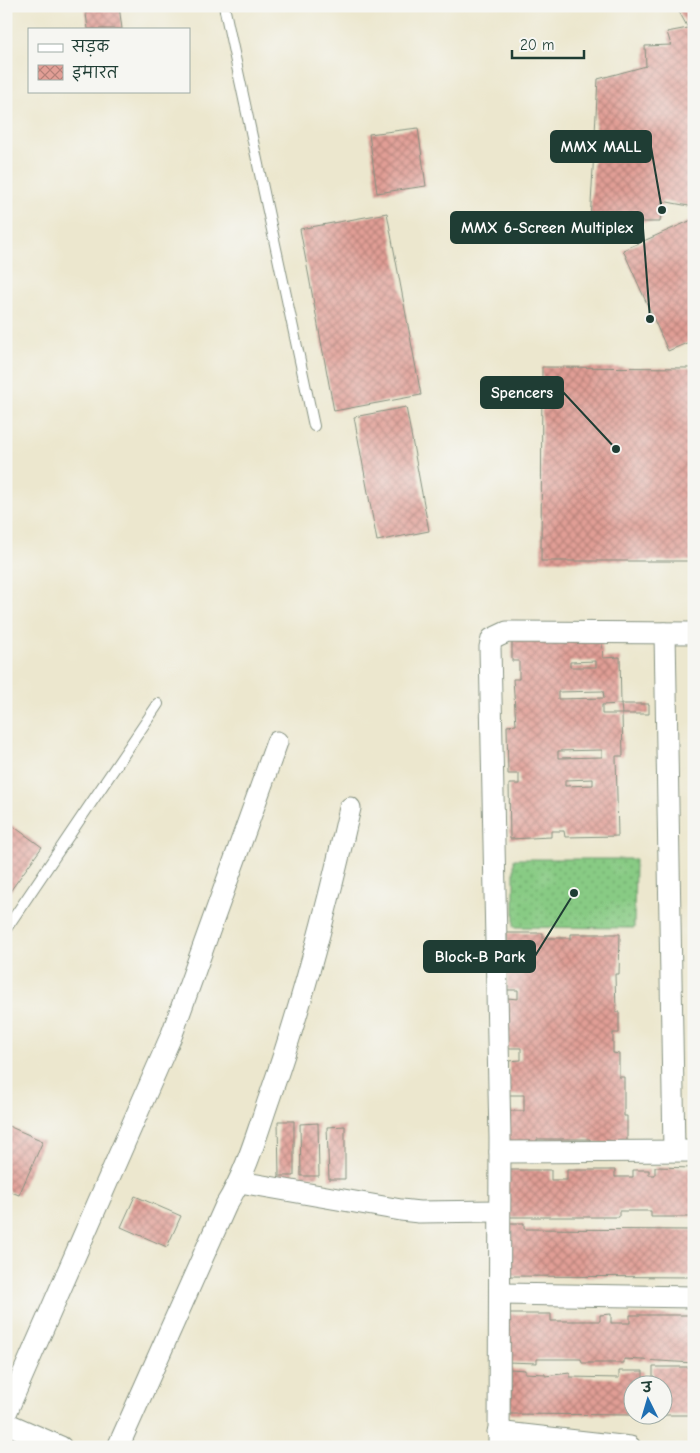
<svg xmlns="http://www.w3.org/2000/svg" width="700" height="1453" font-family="'Comic Neue','Playpen Sans Deva',sans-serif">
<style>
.grass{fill:url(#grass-dots);stroke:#54845c}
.building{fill:url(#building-cross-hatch);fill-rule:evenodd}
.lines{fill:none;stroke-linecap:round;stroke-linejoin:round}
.lane-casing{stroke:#869281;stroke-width:12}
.street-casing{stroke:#869281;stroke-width:23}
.lane{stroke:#fff;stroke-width:10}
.street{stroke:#fff;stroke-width:21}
.leader{fill:none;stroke:#1f3d34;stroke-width:2}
.callout-dot{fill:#1f3d34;stroke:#f6f6f2;stroke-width:2}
.callout{fill:#1f3d34;stroke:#1f3d34;stroke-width:2}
.callout-label{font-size:16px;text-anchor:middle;font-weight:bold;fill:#fff}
</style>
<defs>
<pattern id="grass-dots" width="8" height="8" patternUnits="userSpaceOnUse" patternTransform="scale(1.25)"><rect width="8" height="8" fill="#88cb84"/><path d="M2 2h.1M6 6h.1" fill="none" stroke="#6fa66d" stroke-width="1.8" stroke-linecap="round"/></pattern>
<pattern id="building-cross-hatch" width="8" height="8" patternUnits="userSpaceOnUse" patternTransform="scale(1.25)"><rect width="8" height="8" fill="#e19e95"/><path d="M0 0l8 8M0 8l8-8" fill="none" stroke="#b6827a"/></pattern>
</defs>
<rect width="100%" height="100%" fill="#f6f6f2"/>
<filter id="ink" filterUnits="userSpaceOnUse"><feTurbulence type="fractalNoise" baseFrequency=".02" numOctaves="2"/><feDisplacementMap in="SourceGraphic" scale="10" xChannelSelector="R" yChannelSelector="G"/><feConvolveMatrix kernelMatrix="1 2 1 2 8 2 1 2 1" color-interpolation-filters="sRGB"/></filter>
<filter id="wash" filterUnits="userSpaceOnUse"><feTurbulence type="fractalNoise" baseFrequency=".0096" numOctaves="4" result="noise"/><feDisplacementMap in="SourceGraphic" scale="20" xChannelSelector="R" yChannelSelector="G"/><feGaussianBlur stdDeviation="1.12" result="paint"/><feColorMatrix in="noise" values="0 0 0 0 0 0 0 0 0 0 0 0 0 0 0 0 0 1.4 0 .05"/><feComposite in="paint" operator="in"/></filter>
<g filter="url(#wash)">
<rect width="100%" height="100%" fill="#ece7ce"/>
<polygon class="grass" points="514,859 635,859 634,928 514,927"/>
<g id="blocks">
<g class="building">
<polygon points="85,6 119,6 122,29 88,29"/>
<polygon points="676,6 694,6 694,207 662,201 660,222 590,222 598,79 646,66 645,46 671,45 667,32 688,28"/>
<polygon points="418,128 426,186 377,193 369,134"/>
<polygon points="387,213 421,395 334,411 300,229"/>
<polygon points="694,219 694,340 668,351 623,250"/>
<polygon points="542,367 694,368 694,561 541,561"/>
<polygon points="406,407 429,531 377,541 354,417"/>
<path d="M512,636l90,6 1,16 17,-1 1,47h28v10h-27l-1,-10 -19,1v9h20l1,42h-7l2,80 -53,1 -1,-6h-13v6l-41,2 -1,-55h10v-10h-11l-1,-48 9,-1 -3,-46h6v-18h-7zM596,661v6h-26v-5zM603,691l1,7 -46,1v-7zM602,750v7l-44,1v-7zM593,779v6l-28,1v-6z"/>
<polygon points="6,821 42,847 6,897"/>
<polygon points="507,933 543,933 543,938 571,938 571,934 620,934 619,974 615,974 616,1012 619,1012 619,1033 613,1033 613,1053 619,1054 619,1077 624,1077 624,1116 627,1116 627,1143 590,1143 590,1139 537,1139 537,1143 504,1143 504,1111 524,1111 524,1095 509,1095 509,1061 521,1060 521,1048 507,1048 507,998 518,999 518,990 507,990"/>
<polygon points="278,1121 294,1121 294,1176 279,1176"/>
<polygon points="318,1123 319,1176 301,1176 300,1124"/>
<polygon points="6,1125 43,1141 19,1195 6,1190"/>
<polygon points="345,1126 345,1179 329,1179 327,1127"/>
<polygon points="655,1167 694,1168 694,1217 651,1217 651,1211 619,1211 619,1217 506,1217 507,1170 551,1170 551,1180 567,1180 567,1170 615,1170 615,1177 633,1177 633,1170 649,1170 649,1175 655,1175"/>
<polygon points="135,1196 181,1216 167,1247 121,1227"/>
<polygon points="506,1223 524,1223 524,1229 694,1230 694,1277 506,1276"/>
<polygon points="508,1314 551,1314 551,1321 600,1321 600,1315 611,1314 611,1323 630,1323 630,1315 694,1315 694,1363 624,1359 624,1363 582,1363 581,1359 537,1359 537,1363 507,1362"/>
<polygon points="653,1367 694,1367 693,1415 662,1415 662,1386 632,1386 632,1415 510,1414 510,1369 525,1370 525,1373 545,1374 545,1376 570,1373 570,1377 619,1378 619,1371 643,1371 643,1377 653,1378"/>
</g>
</g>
</g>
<g filter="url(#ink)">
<use href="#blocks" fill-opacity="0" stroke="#869281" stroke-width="1"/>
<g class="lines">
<g class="lane-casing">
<g id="lane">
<polyline points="224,6 314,426"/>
<polyline points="6,929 158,704"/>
</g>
</g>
<g class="street-casing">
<g id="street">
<polyline points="665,633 674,1150"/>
<polyline points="500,1152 694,1151"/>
<polyline points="240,1182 401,1210 419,1212 498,1211"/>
<polyline points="501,1294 694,1297"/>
<polyline points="6,1413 172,1034 277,742"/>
<polyline points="6,1423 61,1447"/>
<polyline points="498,1432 630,1447"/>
<path d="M118,1447l108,-242c21,-34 31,-72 44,-109 33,-94 58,-191 80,-288"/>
<polyline points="499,1447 500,1138 490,647 492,639 507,632 694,633"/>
</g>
</g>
<use href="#lane" class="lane"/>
<use href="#street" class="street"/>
</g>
</g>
<path class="leader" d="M662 210L651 147M650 319L643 228M616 449L563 392M574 893L535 956"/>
<g class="callout-dot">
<circle cx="662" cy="210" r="5"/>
<circle cx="650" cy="319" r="5"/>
<circle cx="616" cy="449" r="5"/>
<circle cx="574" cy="893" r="5"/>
</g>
<g class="callout">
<rect x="551" y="131" width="100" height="31" rx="5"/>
<rect x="451" y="212" width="192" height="31" rx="5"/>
<rect x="481" y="377" width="82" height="31" rx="5"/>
<rect x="424" y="941" width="111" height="31" rx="5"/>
</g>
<g class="callout-label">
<text x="601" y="152">MMX MALL</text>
<text x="547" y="233">MMX 6-Screen Multiplex</text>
<text x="522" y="398">Spencers</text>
<text x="480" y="962">Block-B Park</text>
</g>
<rect width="700" height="1453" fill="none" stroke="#f6f6f2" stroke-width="25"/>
<rect x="28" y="28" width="162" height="65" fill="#f6f6f2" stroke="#a0aca6"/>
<rect x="38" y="44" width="25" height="8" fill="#ffffff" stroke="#a0aca6"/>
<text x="72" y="52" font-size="15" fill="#1f3d34">सड़क</text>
<rect x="38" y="65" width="25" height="15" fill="url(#building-cross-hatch)" stroke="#a0aca6"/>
<text x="72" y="78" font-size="15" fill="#1f3d34">इमारत</text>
<g transform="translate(648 1400) rotate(355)"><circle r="24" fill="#f6f6f2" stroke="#a0aca6"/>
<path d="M0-4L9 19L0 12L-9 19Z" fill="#1f6fb2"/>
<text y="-8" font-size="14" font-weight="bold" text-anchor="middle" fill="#1f3d34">उ</text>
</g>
<path d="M512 50v8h72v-8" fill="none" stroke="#1f3d34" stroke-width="2.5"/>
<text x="520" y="50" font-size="15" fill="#1f3d34" stroke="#f6f6f2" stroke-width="4" paint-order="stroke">20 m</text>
</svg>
